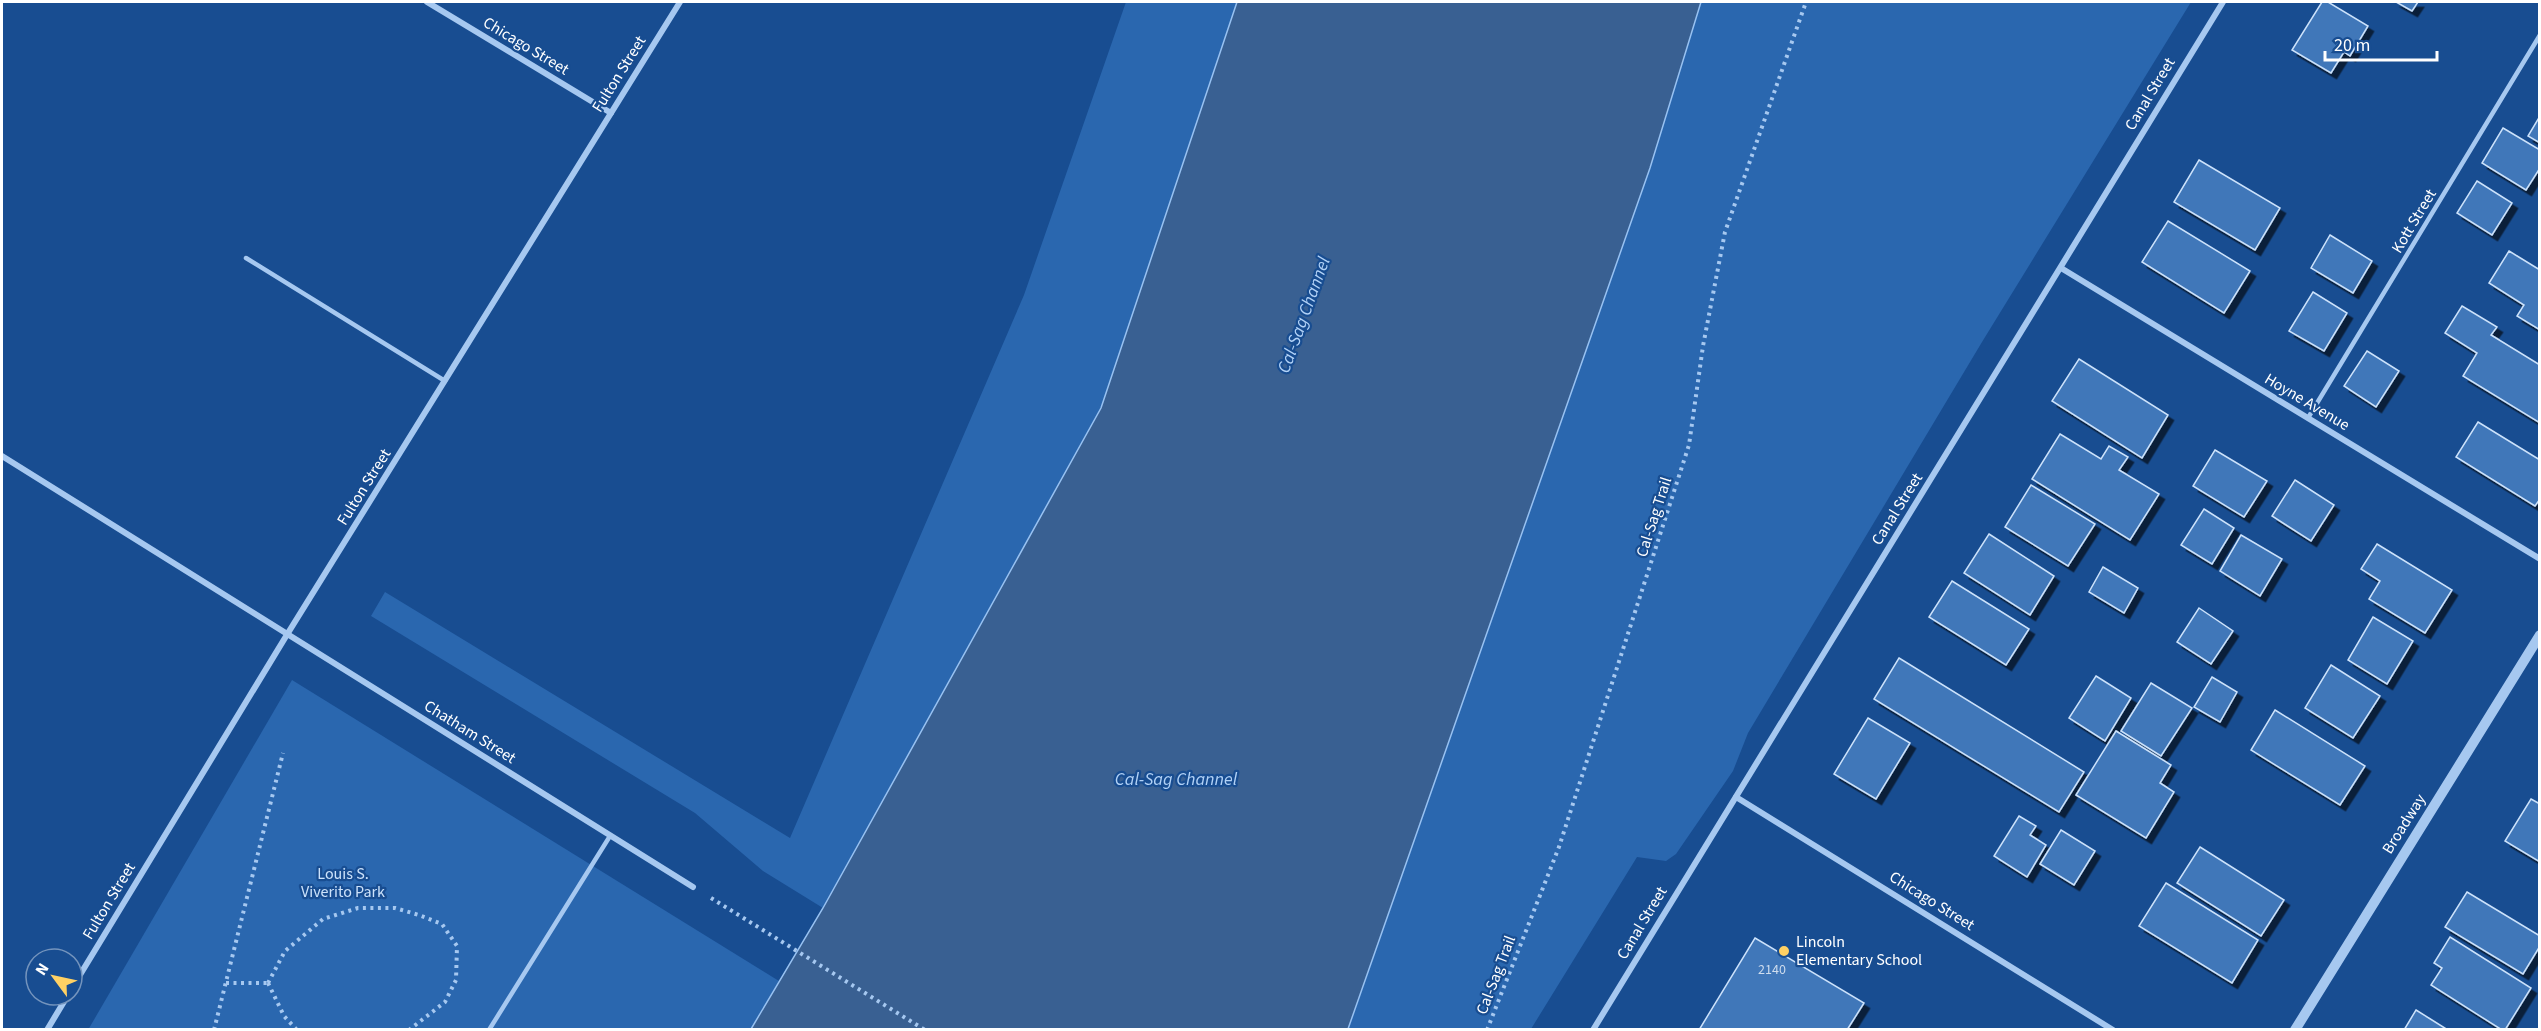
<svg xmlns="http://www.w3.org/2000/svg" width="2541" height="1031" font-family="'Source Sans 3',sans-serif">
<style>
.green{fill:#2a67af}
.water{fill:#396092;stroke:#98c2f2;stroke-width:1.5}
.building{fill:#4077b9;stroke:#cce2fb;stroke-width:1.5;filter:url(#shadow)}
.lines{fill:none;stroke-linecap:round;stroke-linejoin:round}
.path{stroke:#a6c8f0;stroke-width:4;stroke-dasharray:3 4.5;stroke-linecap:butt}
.service{stroke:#a6c8f0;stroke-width:4.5}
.minor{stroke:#a6c8f0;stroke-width:6}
.tertiary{stroke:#a6c8f0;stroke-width:10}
.poi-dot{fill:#ffd164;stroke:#184d91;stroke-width:2}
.labels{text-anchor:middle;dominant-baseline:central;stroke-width:4.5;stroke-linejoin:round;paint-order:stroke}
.number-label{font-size:14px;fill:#cfddee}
.street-label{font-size:16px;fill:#fff;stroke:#184d91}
.park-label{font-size:16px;fill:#cce2fb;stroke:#184d91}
.poi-label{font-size:16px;fill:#fff;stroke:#184d91;text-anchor:start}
.water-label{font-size:18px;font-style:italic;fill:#b2d2f7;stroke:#184d91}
</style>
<defs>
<filter id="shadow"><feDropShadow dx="5.5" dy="5.5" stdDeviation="0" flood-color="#0009"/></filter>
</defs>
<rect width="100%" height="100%" fill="#184d91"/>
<g class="green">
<polygon points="1126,2 1237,2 1101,408 823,908 763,871 695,813 371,616 385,592 790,838 1024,295"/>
<polygon points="1701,2 2191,2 1982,342 1748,733 1733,771 1676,854 1666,861 1637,857 1531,1029 1348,1030 1650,168"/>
<polygon points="292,680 779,981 751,1029 88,1030"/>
</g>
<polygon class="water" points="1237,2 1701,2 1650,168 1348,1029 751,1029 823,908 1101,408"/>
<g class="building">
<polygon points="2322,2 2328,2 2368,26 2350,56 2344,52 2331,73 2292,50"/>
<polygon points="2396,2 2418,2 2412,11"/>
<polygon points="2540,116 2540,143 2528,136"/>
<polygon points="2503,128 2540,150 2540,168 2526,190 2482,163"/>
<polygon points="2199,160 2280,208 2255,250 2174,202"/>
<polygon points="2477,181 2512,203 2492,235 2457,213"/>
<polygon points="2168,221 2250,271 2224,313 2142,262"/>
<polygon points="2330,235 2372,261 2353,293 2311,268"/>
<polygon points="2509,251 2540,270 2540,330 2517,316 2524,305 2489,283"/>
<polygon points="2313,292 2347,313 2324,351 2289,331"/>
<polygon points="2462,306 2497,327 2491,335 2540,365 2540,423 2463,376 2477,353 2445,333"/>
<polygon points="2367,351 2399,371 2376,407 2344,386"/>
<polygon points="2079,359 2168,415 2142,458 2052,401"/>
<polygon points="2478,422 2540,460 2540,499 2535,506 2456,457"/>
<polygon points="2060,434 2101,459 2109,446 2128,457 2119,470 2159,494 2130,540 2032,479"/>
<polygon points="2215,450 2267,481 2244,517 2193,486"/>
<polygon points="2295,480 2334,505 2311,541 2272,516"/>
<polygon points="2031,485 2095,524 2068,566 2005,527"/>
<polygon points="2204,509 2234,528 2212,564 2181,545"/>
<polygon points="1989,534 2054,576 2030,615 1964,573"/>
<polygon points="2241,535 2282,559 2260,596 2220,571"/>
<polygon points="2377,544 2452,590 2425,633 2369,599 2380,581 2361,569"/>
<polygon points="2103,567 2138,588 2124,613 2089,592"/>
<polygon points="1952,581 2029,629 2006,665 1929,617"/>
<polygon points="2199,608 2233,631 2211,664 2177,642"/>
<polygon points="2373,617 2413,641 2387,684 2348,660"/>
<polygon points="1899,658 2084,772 2059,812 1874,699"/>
<polygon points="2331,665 2380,696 2353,738 2305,708"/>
<polygon points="2096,676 2131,698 2105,741 2069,718"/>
<polygon points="2212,677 2237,692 2220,722 2194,707"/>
<polygon points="2151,683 2192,708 2161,756 2121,731"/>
<polygon points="2275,710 2365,766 2340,805 2251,750"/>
<polygon points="1868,718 1910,743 1876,799 1834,774"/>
<polygon points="2116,731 2171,765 2160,783 2174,792 2146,838 2076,795"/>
<polygon points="2531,799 2540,804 2540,862 2505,841"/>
<polygon points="2019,816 2036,826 2030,835 2046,845 2027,877 1994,856"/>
<polygon points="2061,830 2095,851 2074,885 2040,864"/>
<polygon points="2200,847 2284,900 2261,936 2177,883"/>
<polygon points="2166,883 2258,940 2232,983 2139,926"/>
<polygon points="2467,892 2540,936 2540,946 2523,974 2445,927"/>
<polygon points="2450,937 2531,988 2505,1030 2502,1030 2431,985 2442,968 2434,963"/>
<polygon points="1755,938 1864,1003 1847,1030 1699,1030"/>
<polygon points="2416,1010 2448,1030 2404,1030"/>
</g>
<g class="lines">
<g class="path">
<polyline points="711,898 925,1030"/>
<polyline points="226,983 268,983"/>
<polyline points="268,983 285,951 323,919 358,908 395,908 419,915 442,924 457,946 456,980 445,1002 409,1030"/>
<polyline points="268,983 284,1016 297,1030"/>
<polyline points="214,1030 283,753"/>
<polyline points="1487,1030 1559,847 1689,445 1703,346 1725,232 1806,2"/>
</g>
<g class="service">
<polyline points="246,258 445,381"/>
<polyline points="2308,418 2540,35"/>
<polyline points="489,1030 610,836"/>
</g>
<g class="minor">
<polyline points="427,2 611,113"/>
<polyline points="2061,268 2540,559"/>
<polyline points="2,456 693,887"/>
<polyline points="1736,797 2113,1030"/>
<polyline points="72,988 288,633 680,2"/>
<polyline points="47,1030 68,995"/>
<polyline points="1593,1030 2223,2"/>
</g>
<polyline class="tertiary" points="2295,1030 2540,635"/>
</g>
<circle class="poi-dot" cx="1784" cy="951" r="6"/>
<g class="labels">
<g class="number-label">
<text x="1772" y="970">2140</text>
</g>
<g class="street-label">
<text transform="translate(526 46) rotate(31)">Chicago Street</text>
<text transform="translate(619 74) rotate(-58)">Fulton Street</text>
<text transform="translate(2150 94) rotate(-59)">Canal Street</text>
<text transform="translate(2414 221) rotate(-59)">Kott Street</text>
<text transform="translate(2307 402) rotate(31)">Hoyne Avenue</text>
<text transform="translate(364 487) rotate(-58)">Fulton Street</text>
<text transform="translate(1897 509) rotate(-58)">Canal Street</text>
<text transform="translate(1654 517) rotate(-72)">Cal-Sag Trail</text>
<text transform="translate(470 732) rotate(32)">Chatham Street</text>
<text transform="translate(2404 824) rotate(-58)">Broadway</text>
<text transform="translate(109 901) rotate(-59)">Fulton Street</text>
<text transform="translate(1932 901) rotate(32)">Chicago Street</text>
<text transform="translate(1642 923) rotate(-59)">Canal Street</text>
<text transform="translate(1496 975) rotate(-69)">Cal-Sag Trail</text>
</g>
<g class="park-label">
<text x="343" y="874">Louis S.<tspan x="343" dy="18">Viverito Park</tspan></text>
</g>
<g class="poi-label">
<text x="1796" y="942">Lincoln<tspan x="1796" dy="18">Elementary School</tspan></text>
</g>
<g class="water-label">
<text transform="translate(1304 315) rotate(-70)">Cal-Sag Channel</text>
<text x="1176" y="779">Cal-Sag Channel</text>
</g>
</g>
<rect width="2541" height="1031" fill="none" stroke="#ffffff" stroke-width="6"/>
<g transform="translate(54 977) rotate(303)"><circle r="28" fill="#184d91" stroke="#7494bd" stroke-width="1.5"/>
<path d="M0-4.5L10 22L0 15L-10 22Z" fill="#ffd164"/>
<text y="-9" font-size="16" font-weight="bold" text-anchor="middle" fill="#ffffff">N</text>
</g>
<path d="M2325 51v9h112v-9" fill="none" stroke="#ffffff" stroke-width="3"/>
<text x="2334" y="51" font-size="18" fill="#ffffff" stroke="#184d91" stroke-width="4.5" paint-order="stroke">20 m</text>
</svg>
